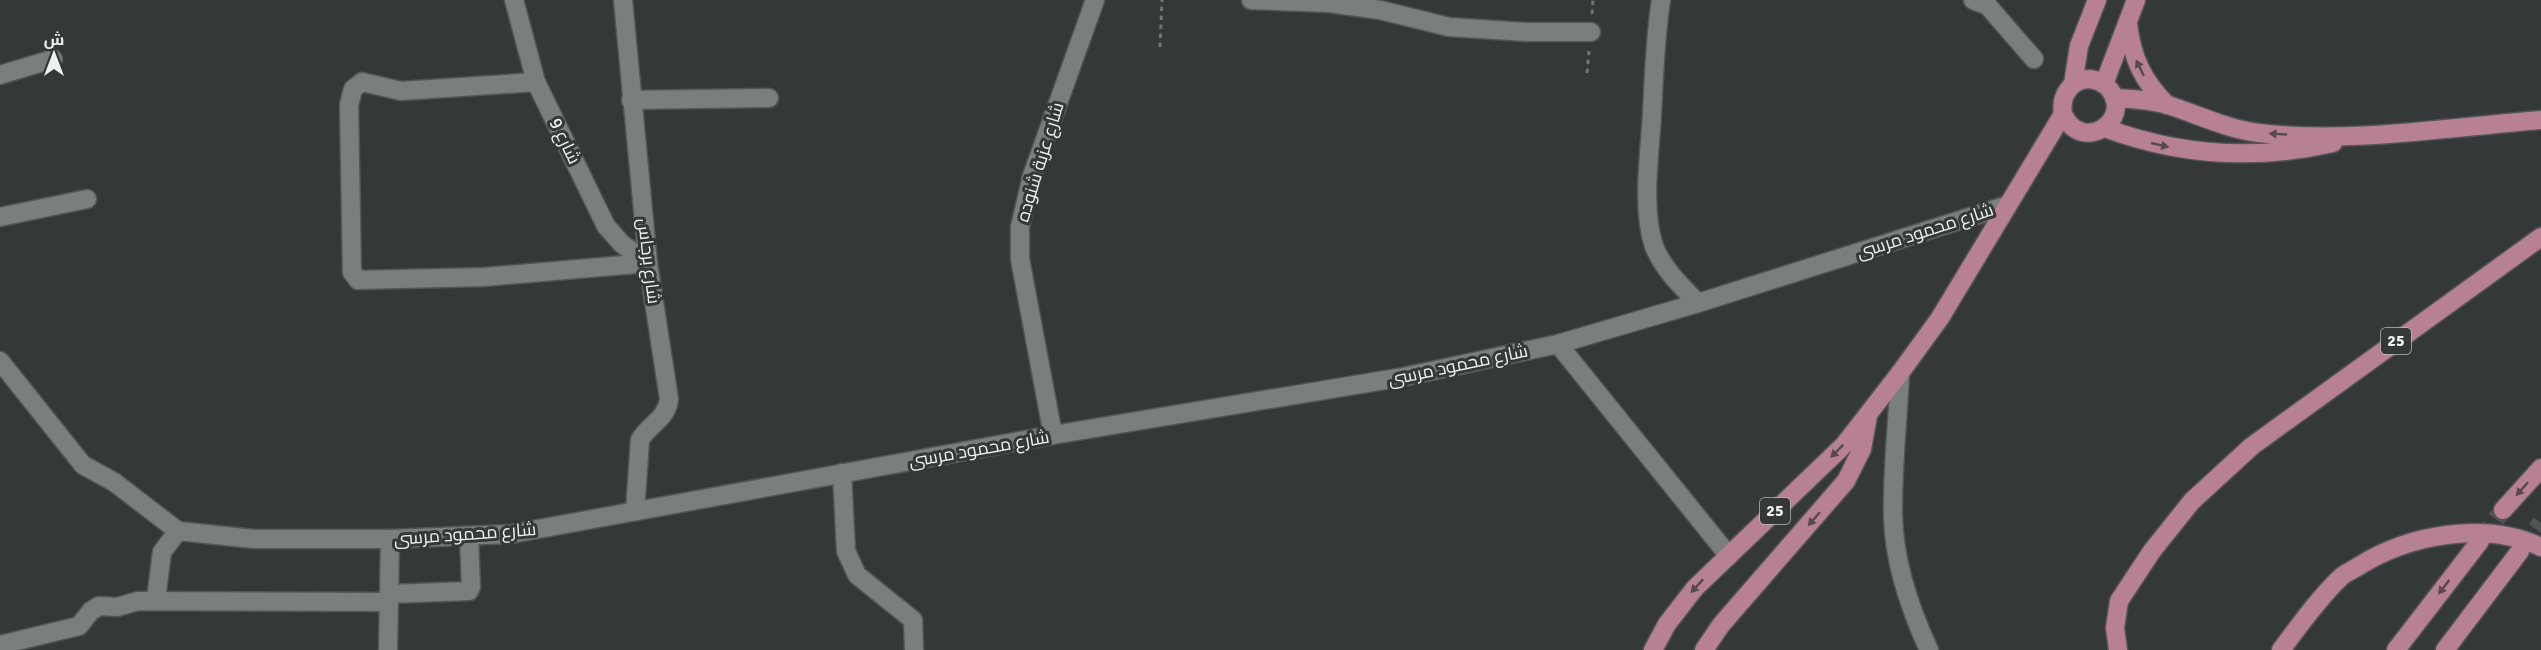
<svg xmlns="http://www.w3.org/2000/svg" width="2541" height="650" font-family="Signika,Cairo,sans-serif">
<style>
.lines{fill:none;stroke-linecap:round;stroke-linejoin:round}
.primary-tunnel{stroke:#515455;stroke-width:18;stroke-dasharray:18 9;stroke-linecap:butt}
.minor-casing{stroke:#535557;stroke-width:21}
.primary-casing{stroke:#535557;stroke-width:21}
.path{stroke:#727576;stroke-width:3;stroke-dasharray:4.5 4.5;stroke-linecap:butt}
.minor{stroke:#7a7e7f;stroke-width:18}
.primary{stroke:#b88093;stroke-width:18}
.oneway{fill:#564a50}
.labels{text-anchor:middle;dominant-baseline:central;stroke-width:6;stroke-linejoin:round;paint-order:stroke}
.shield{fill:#353839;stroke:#b6b9ba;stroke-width:1.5}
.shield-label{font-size:16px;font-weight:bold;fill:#eef0f1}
.street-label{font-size:18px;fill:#eef0f1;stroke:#353839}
</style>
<rect width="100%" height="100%" fill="#353839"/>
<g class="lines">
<g class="primary-tunnel">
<polyline points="2480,541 2503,510"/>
<polyline points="2520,551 2541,523"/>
</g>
<g class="minor-casing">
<g id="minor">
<polyline points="514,0 536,82 606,226 622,244 648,263"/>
<path d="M623,0l25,263 21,136c-2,20 -20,25 -29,41l-5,71"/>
<polyline points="1251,0 1329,3 1380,10 1449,27 1527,32 1591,32"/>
<path d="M1661,0c-6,38 -7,76 -9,114 -2,39 -11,94 2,132 9,23 27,40 44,57"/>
<polyline points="1973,0 1988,6 2034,59"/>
<polyline points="0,75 53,59"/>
<polyline points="536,82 401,91 362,82 353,89 349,105 352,272 358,280 484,277 648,263"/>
<polyline points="631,100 769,98"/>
<polyline points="0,217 87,199"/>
<polyline points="1558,344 1729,556"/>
<polyline points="0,361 83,465 114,482 178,531 254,539 390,539 511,534 1053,435 1403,377 1558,344 1698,303 2008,205"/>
<path d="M1900,373c-2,47 -8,96 -7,143 1,46 17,93 36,134"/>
<polyline points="1053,435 1020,259 1020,227 1032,176 1095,0"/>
<polyline points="842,473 846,551 857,575 913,620 914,650"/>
<polyline points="389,594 469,591 471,587 469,537"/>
<polyline points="156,599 162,552 178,531"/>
<polyline points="0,645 79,626 91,611 99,606 117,607 138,601 389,602"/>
<polyline points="388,650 390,539"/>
</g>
</g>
<g class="primary-casing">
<g id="primary">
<path d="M2128,24c4,34 15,57 39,81"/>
<polyline points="2073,84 2079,46 2097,0"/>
<polyline points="2104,84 2136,0"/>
<path d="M2114,98c19,1 37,2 54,7 31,10 59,24 91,28 89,11 193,-6 282,-13"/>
<path d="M2105,128c75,28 149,33 228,15"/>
<polyline points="2503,510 2541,468"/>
<path d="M1653,650l14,-26 28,-36 149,-143 56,-72 40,-55 123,-204c-3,-17 7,-35 27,-35 7,1 15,4 20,11 23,30 -28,65 -47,24"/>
<polyline points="1704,650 1721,625 1846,481 1862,449 1868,416"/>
<polyline points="2118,650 2115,628 2119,601 2152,551 2192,501 2252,446 2541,237"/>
<path d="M2281,650c18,-24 37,-51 59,-72 5,-5 13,-8 19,-12 51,-32 126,-45 182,-19"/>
<polyline points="2396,650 2480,541"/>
<polyline points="2445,650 2520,551"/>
</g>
</g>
<g class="path">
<polyline points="1592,14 1593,0"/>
<polyline points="1160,47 1162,0"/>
<polyline points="1587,73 1589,51"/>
</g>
<use href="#minor" class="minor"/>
<use href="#primary" class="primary"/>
</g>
<defs><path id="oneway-solid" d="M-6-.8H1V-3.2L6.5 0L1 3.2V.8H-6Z" transform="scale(1.5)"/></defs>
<g class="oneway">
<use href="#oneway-solid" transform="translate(2140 68) rotate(-116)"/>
<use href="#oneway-solid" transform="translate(2278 134) rotate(-177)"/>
<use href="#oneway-solid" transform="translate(2160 145) rotate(13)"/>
<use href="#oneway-solid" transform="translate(1837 451) rotate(135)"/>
<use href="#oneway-solid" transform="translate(2522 489) rotate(132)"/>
<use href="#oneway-solid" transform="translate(1814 519) rotate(131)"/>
<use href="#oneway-solid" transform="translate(1697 586) rotate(133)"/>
<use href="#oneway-solid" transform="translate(2444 587) rotate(127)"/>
</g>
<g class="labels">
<g class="shield">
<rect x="2381" y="328" width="30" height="26" rx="4.5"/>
<rect x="1760" y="498" width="30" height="26" rx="4.5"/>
</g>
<g class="shield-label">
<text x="2396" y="341">25</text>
<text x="1775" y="511">25</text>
</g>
<g class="street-label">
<text transform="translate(565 141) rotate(64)">شارع 9</text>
<text transform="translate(1040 162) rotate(-73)">شارع عزبة شنوده</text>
<text transform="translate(1925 231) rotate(-18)">شارع محمود مرسى</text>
<text transform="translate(649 261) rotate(83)">شارع برجاس</text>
<text transform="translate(1458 365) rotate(-12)">شارع محمود مرسى</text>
<text transform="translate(979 449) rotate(-10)">شارع محمود مرسى</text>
<text transform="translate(465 534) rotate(-4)">شارع محمود مرسى</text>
</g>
</g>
<g transform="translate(54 54)" stroke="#353839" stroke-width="4.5" paint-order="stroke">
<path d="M0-4.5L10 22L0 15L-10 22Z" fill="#eef0f1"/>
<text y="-9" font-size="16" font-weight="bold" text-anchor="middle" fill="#eef0f1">ش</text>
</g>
</svg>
